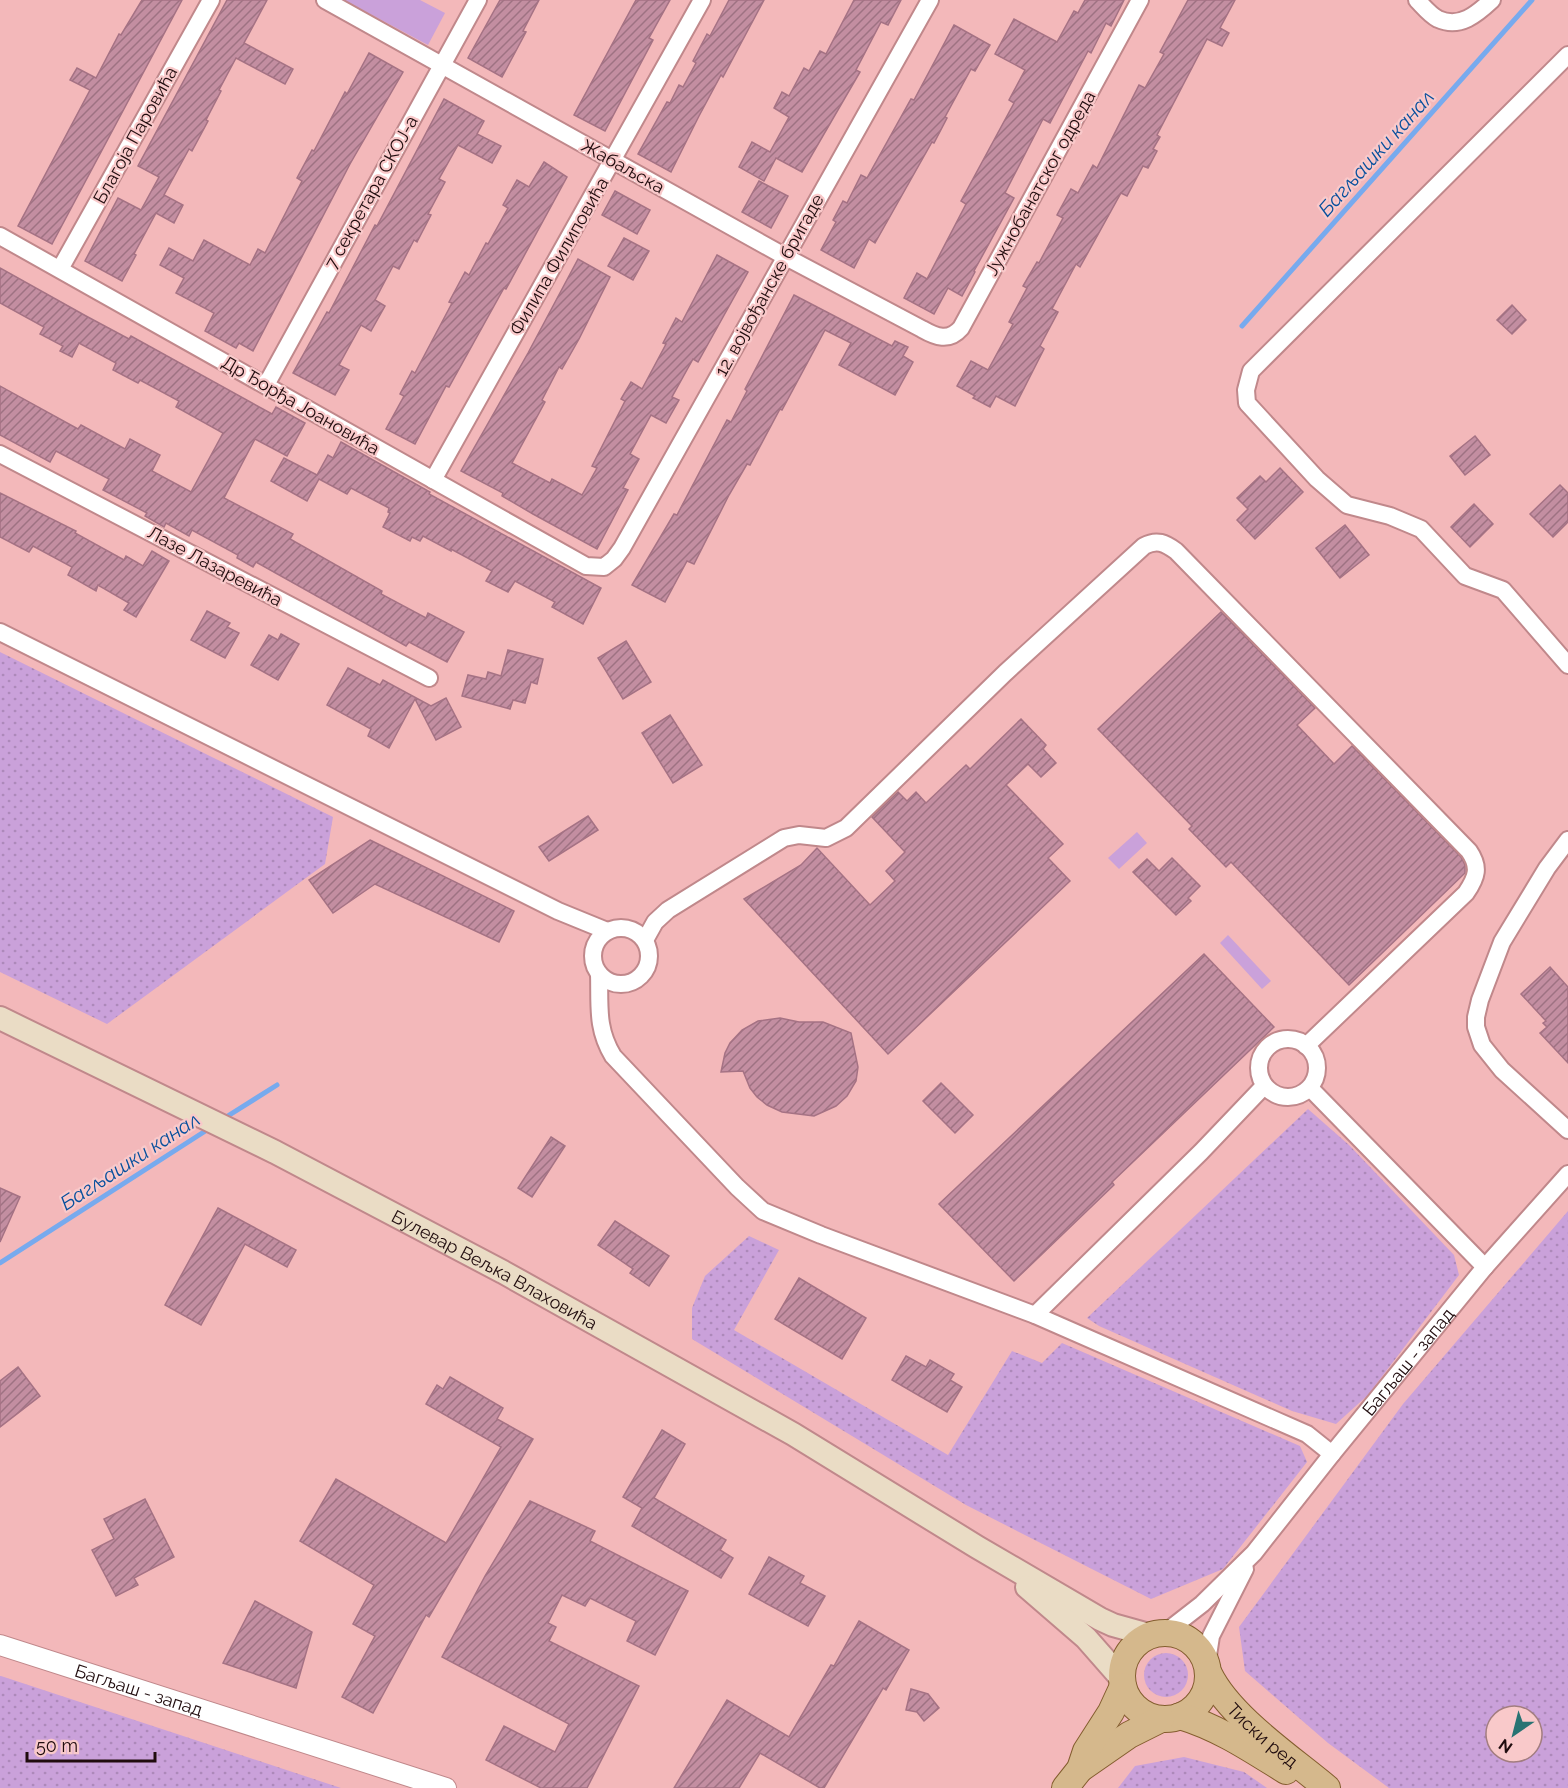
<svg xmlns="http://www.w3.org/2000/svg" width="1568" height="1788" font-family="Raleway,sans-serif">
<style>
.grass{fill:url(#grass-dots);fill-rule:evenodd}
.park{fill:#caa1da}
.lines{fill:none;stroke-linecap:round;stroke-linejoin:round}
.stream{stroke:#7ae;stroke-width:5}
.building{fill:url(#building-hatch);stroke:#a57284;stroke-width:1.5}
.minor-casing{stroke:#c0888b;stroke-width:20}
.tertiary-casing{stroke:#c0888b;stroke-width:22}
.secondary-casing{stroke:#c0888b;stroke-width:26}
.primary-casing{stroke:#835d2e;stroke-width:28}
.minor{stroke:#fff;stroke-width:16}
.tertiary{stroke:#fff;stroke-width:20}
.secondary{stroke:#eadcc5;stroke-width:22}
.primary{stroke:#d5b88c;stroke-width:26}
.labels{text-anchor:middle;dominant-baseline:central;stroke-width:4.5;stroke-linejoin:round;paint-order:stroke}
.street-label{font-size:18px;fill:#200c0e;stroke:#f9c9ca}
.water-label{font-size:20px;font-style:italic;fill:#064f9d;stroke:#f9c9ca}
</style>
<defs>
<pattern id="grass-dots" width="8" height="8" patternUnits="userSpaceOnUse" patternTransform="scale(1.5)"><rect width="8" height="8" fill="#caa1da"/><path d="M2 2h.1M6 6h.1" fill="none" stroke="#ad89ba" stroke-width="1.8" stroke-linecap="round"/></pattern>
<pattern id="building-hatch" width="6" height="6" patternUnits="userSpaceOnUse" patternTransform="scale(1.5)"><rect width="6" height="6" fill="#c38ea1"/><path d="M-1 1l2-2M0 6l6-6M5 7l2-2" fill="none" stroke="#9e7282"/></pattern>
</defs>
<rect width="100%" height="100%" fill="#f3b8ba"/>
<g class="grass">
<polygon points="0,652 333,817 325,864 107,1024 0,972"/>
<polygon points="1308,1109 1349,1145 1454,1255 1459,1275 1368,1395 1336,1424 1292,1411 1099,1326 1087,1318"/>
<path d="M1568,1211v577h-179l-61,-45 -83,-72 -6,-44 164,-223zM1496,1716h36v36h-36z"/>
<polygon points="749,1236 779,1250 734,1330 948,1455 1012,1351 1042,1363 1062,1343 1300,1446 1307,1462 1223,1569 1151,1599 966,1505 692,1339 692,1308 705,1276"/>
<circle cx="1166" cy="1675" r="22"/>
<polygon points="0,1676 1,1676 341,1788 0,1788"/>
<polygon points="1184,1757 1244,1772 1267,1788 1118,1788 1135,1766"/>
</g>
<g class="park">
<polygon points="344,0 420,0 445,13 428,45"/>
<polygon points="1137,832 1147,843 1119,869 1108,858"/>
<polygon points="1228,935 1271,981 1262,989 1220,943"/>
</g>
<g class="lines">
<g class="stream">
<polyline points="1242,326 1532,0"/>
<polyline points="223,1119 277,1085"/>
<polyline points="0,1263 210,1128"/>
</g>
</g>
<g class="building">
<polygon points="142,0 182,0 52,244 18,226 90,90 70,80 77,68 96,78 119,34 121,35"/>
<polygon points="227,0 267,0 244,43 293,69 285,84 236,58 219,90 221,91 206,120 208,121 192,151 189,149 164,195 183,205 174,223 156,213 134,254 136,255 122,281 85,261 118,198 141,210 159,177 138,166"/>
<polygon points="500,0 539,0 523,31 526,32 502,77 468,58"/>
<polygon points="636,0 670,0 649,38 653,40 605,131 574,115"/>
<polygon points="729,0 764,0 723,77 721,75 699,116 671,172 638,154 667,102 670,103 679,85 683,87 696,63 693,61 707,34 710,36"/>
<polygon points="854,0 901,0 888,25 881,22 856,70 860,72 802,172 776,158 764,181 739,167 752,142 770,152 789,117 774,108 782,92 789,96 804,68 809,71 820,51 826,54"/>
<polygon points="1085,0 1124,0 1111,26 1106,23 1091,53 1088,51 1050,123 1043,119 1005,193 1014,198 974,271 975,272 962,296 948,288 934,314 904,298 917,273 927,279 966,204 961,201 1014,103 1009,100 1025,70 995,54 1014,19 1057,42 1074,11 1078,13"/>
<polygon points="1188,0 1235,0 1220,28 1229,33 1222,46 1207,39 1157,135 1160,137 1153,149 1157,151 1148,168 1143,166 1127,196 1121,193 1080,267 1076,264 1052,309 1058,312 1040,346 1044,349 1015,406 996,396 990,407 973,398 975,396 957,386 971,361 988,370 1013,324 1009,322 1027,288 1023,286 1037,262 1039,263 1063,218 1057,215 1071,189 1078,193 1093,165 1097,168 1139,85 1145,88 1164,54 1160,52"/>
<polygon points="954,25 990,45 975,71 971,69 945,117 947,118 934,143 932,142 875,243 869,239 854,268 821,250 836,222 833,220 843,201 847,203 861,175 867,178 911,99 914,100"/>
<polygon points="369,53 403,72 350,164 253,351 239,343 236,348 205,331 214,313 176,293 184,278 160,265 169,248 193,261 204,240 250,265 258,249 265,253 302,181 297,178 312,150 314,151 345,92 347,94"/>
<polygon points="444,99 484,121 477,134 501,146 492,163 458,145 439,179 445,182 428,214 431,215 417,242 414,240 399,269 393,266 375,300 385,306 371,331 361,325 339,365 349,370 335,395 293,373 327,312 329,313 375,225 377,226"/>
<polygon points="544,162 567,177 506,289 504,288 449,387 446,386 415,444 386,429 404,396 400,394 412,371 415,373 452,303 449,302 465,272 469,275 486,243 488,244 508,208 503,205 517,180 529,187"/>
<polygon points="759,181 788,196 771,228 742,212"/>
<polygon points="615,191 650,210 637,234 602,215"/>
<polygon points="624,238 649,251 633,280 608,266"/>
<polygon points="717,255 748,272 698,362 693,359 672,397 679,400 666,423 651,415 630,454 639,459 623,488 628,490 597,549 533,514 502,496 503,493 461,471 528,353 578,259 610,277 579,339 562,369 559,367 542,400 545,402 512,463 550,483 552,479 582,495 597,468 592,466 625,401 621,399 631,382 642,389 666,344 663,343 676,318 682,322"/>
<polygon points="0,268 86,316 129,339 131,336 272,414 276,407 305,423 287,456 255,439 224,498 293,534 290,539 382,591 381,594 426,618 428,613 464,632 447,662 409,642 406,646 256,562 253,567 237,558 238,555 192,530 189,536 166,523 164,527 145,516 147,513 103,490 109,479 56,451 50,462 0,435 0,386 78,429 81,425 125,449 130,439 160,455 152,471 191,492 223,433 176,407 179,401 140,380 138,383 113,370 116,363 79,343 72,357 60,351 63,346 40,334 44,327 0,303"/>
<polygon points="794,295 892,346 895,341 908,347 903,356 913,362 895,395 839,365 851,343 825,330 782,410 780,409 750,465 747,464 729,495 694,564 687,561 665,602 632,585 674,514 677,515 727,420 731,422 747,391 745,389"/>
<polygon points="1512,305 1526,320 1512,334 1497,320"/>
<polygon points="1475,436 1490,455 1465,475 1450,456"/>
<polygon points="341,442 430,492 429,494 601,588 583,624 552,607 555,602 515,581 508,592 486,581 492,571 451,549 451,551 423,536 420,541 412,537 410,541 383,527 390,513 388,512 389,508 351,488 347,494 319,479 307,501 271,481 284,458 317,475 328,455 333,458"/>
<polygon points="1280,468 1303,492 1255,539 1237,520 1248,509 1237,498 1260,476 1266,482"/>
<polygon points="1560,485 1568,493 1568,522 1553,537 1530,514"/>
<polygon points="0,493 76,531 75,533 124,560 126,556 143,566 152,551 169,561 136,617 124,610 129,603 98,585 96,591 68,575 72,567 33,546 29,552 0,537"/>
<polygon points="1474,504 1493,524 1470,547 1451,527"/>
<polygon points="1345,525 1369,555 1340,578 1316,548"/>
<polygon points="207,611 230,623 227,627 239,633 225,658 191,640"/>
<polygon points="1221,612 1315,708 1297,725 1334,764 1352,746 1461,857 1465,865 1465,873 1349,985 1231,862 1226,867 1189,829 1192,826 1098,729"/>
<polygon points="281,634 299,644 278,680 251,665 269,635 278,640"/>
<polygon points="626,641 651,682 623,699 598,658"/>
<polygon points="508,650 543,659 537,684 531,682 525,703 513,700 510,709 462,696 468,675 486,679 488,672 501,676"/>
<polygon points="348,668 380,685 383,680 431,706 446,698 461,727 436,740 415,699 389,748 368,736 371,729 327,705"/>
<polygon points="670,715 702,765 673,783 642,733"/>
<polygon points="1021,719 1046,745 1043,749 1056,763 1041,777 1028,764 1006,785 1063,844 1048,858 1070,881 888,1054 744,899 801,865 817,848 870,905 895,881 886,871 905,852 872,817 898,792 907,801 916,792 926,803 966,765 970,769"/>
<polygon points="588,816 598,830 549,861 539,847"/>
<polygon points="370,840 514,911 499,942 375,884 333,913 309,880"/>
<polygon points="1172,858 1200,886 1188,898 1191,901 1176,915 1133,872 1147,859 1159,871"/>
<polygon points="1204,954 1274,1027 1112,1182 1114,1185 1014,1281 939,1204"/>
<polygon points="1550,967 1568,987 1568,1063 1540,1033 1547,1027 1543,1023 1546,1021 1521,994"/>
<polygon points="780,1018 799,1022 823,1022 851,1033 858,1067 856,1081 847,1096 836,1106 814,1116 782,1112 767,1105 757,1097 750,1088 743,1071 721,1072 725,1053 730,1043 742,1030 758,1021"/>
<polygon points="941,1083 973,1115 955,1133 923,1101"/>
<polygon points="551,1137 565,1146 532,1197 518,1188"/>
<polygon points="0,1188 20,1197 0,1242"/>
<polygon points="218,1208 296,1250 287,1267 245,1244 201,1325 165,1305"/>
<polygon points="615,1221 669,1256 649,1286 630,1273 633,1269 598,1245"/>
<polygon points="799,1278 866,1318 842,1359 775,1319"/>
<polygon points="906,1356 926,1367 930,1360 954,1374 950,1380 962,1387 947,1412 892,1380"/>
<polygon points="18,1367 40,1396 0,1427 0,1381"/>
<polygon points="450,1377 503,1408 497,1419 533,1439 429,1617 426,1615 373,1713 342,1697 375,1636 353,1624 374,1585 300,1541 336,1479 446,1543 501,1447 426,1404 437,1385 443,1389"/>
<polygon points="662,1430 685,1444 654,1498 726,1540 720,1550 733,1558 721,1578 632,1526 642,1508 623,1497"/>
<polygon points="145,1499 174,1557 134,1578 138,1585 116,1596 92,1550 114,1539 104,1519"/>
<polygon points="530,1501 595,1531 590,1541 688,1591 655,1655 627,1641 636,1621 590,1598 585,1606 562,1595 548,1623 556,1627 549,1641 639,1686 587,1788 541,1788 486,1760 504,1726 555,1752 569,1724 442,1657 485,1576"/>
<polygon points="769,1557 804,1576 800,1583 825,1596 808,1626 749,1594"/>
<polygon points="255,1601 312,1632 296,1688 223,1663"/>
<polygon points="859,1621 909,1650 886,1690 883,1688 824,1788 820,1788 760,1753 739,1788 674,1788 727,1700 789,1737 831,1665 834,1666"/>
<polygon points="911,1689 928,1694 939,1708 924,1721 917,1712 906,1710"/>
</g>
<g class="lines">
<g class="minor-casing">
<g id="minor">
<path d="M325,0l461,257 136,72c14,8 27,13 39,-1l179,-328"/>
<path d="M1417,0c6,6 13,15 21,19 22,10 39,-5 54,-19"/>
<polyline points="1568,55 1251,371 1246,390 1247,403 1317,479 1347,505 1390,516 1421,529 1465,576 1503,590 1568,665"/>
<polyline points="0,236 586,566 604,567 614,559 622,548 930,0"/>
<polyline points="60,269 211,0"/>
<polyline points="266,385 478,0"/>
<polyline points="0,454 429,678"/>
<polyline points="433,480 702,0"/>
<polyline points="0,632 558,911 607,931"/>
<polyline points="1568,840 1547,868 1502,942 1480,1000 1476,1017 1476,1027 1482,1045 1502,1070 1568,1130"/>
<circle cx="621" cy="956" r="28"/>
<path d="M645,940l10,-18 13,-12 116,-72 15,-3 27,3 20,-10 159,-155 139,-127c13,-7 21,-3 32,5l293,300c11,16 8,26 -3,42l-160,153"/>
<path d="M599,974c1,31 -3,54 14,82l124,131 26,24 58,24 214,80 272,119 25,20"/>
<circle cx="1288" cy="1068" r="29"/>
<polyline points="1310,1088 1485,1267"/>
<polyline points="1035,1315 1201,1152 1264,1086"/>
<path id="s1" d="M1166,1632l36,-28 52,-51 78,-99 153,-187 83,-93"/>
<polyline points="1207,1662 1211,1636 1245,1569"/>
</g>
</g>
<g class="tertiary-casing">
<g id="tertiary">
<path id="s2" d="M0,1645l446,143"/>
</g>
</g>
<g class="secondary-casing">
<g id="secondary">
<path id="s3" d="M0,1018l275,134 228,120 290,162 184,113 123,72 13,6 36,10"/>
<polyline points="1027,1587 1086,1638 1122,1679"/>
</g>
</g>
<g class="primary-casing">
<g id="primary">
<circle cx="1165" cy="1676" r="43"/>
<path id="s4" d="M1209,1674c21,43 81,83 118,114"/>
<path d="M1180,1716c40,12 72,34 106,55"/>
<polyline points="1080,1769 1129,1735 1161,1719"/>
<polyline points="1065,1788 1080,1769 1086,1751 1111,1712 1123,1686"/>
</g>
</g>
<use href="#minor" class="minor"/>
<use href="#tertiary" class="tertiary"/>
<use href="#secondary" class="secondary"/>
<use href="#primary" class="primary"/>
</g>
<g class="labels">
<g class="street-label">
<text transform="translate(135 135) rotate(-61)">Благоја Паровића</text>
<text transform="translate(623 166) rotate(29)">Жабаљска</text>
<text transform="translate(1040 183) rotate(-61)">Јужнобанатског одреда</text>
<text transform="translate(371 192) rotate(-61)">7 секретара СКОЈ-а</text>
<text transform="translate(559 256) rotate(-60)">Филипа Филиповића</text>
<text transform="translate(769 285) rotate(-61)">12. војвођанске бригаде</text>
<text transform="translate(301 405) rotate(30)">Др Ђорђа Јоановића</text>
<text transform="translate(215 566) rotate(28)">Лазе Лазаревића</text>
<text stroke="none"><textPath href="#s3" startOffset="555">Булевар Вељка Влаховића</textPath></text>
<text stroke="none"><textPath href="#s1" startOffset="364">Багљаш - запад</textPath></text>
<text stroke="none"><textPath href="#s2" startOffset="146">Багљаш - запад</textPath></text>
<text stroke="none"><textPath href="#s4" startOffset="82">Тиски ред</textPath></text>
</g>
<g class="water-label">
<text transform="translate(1376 153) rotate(-48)">Багљашки канал</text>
<text transform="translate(130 1161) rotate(-33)">Багљашки канал</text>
</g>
</g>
<g transform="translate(1514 1734) rotate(215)"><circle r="28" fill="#f9c9ca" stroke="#a27d7f" stroke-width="1.5"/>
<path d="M0-4.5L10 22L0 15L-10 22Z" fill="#287373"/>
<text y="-9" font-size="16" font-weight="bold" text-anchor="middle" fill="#200c0e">N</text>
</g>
<path d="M27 1752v9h128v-9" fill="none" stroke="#200c0e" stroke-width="3"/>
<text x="36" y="1752" font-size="18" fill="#200c0e" stroke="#f9c9ca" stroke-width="4.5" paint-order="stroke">50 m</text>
</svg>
